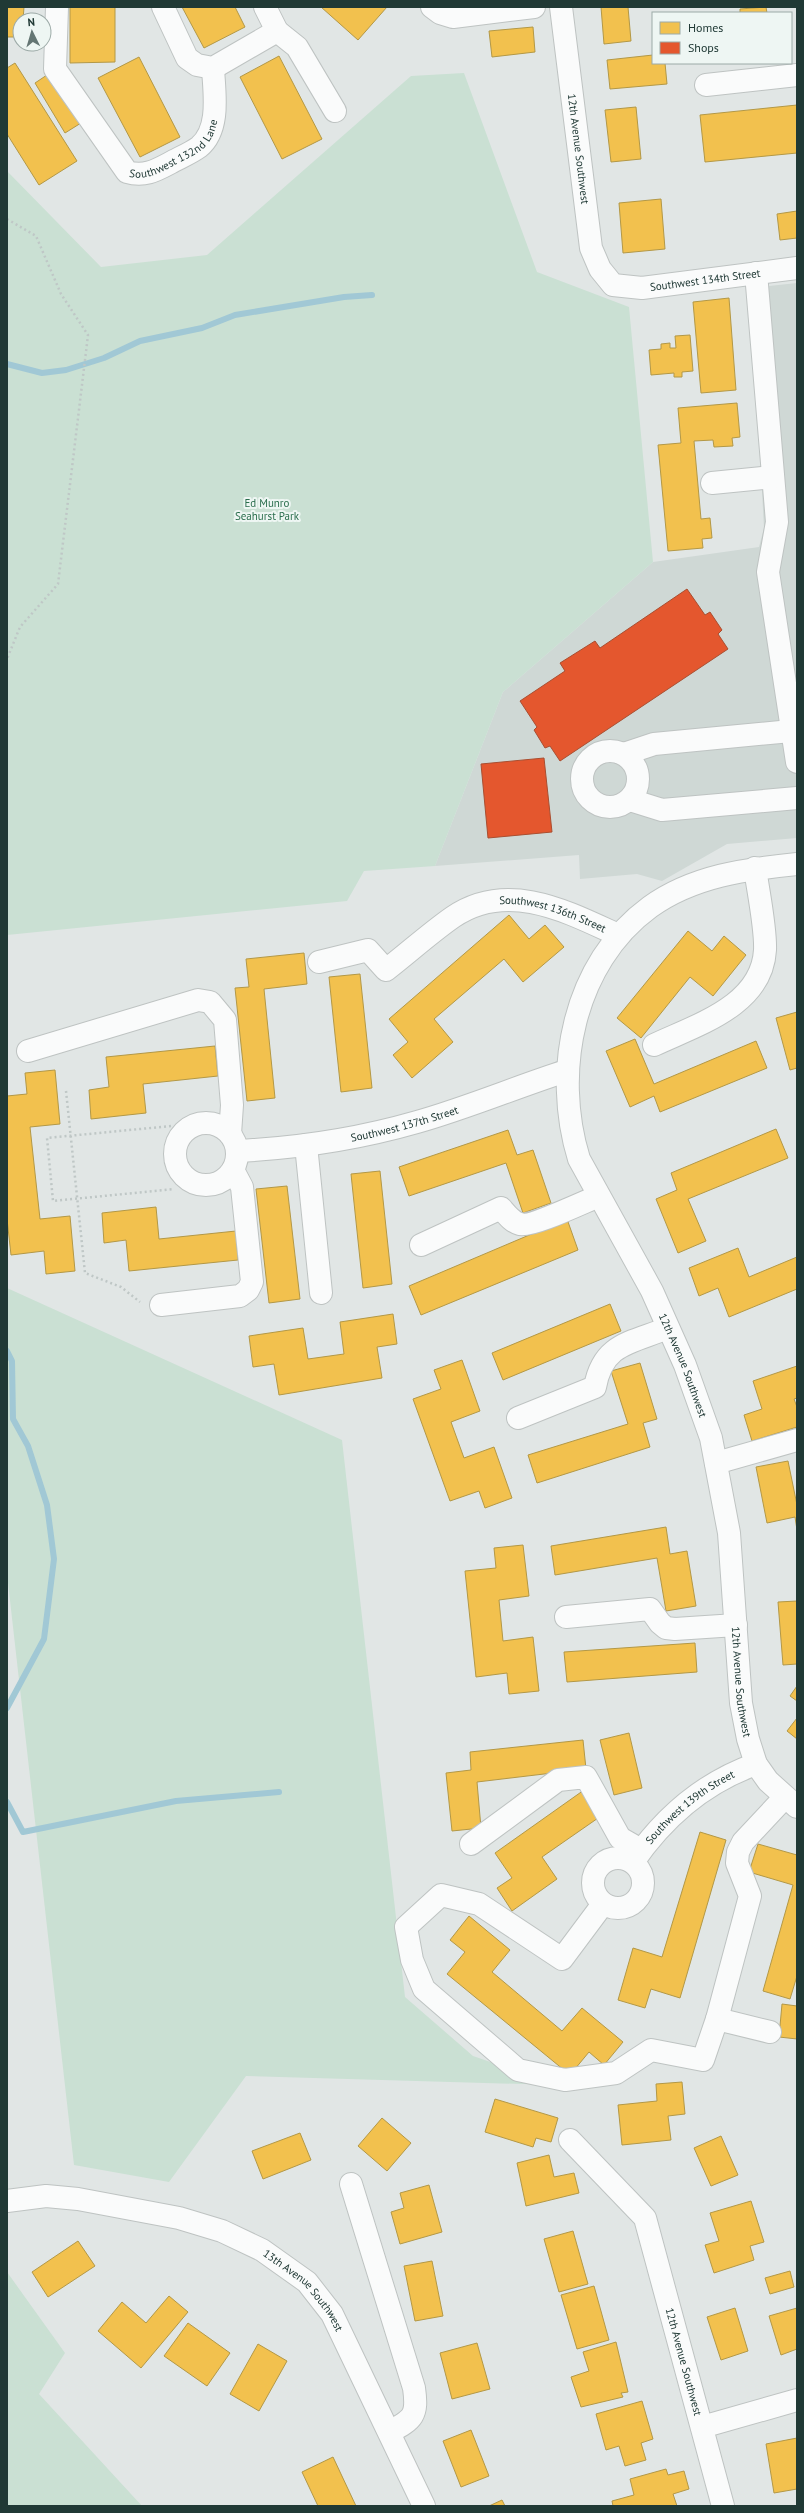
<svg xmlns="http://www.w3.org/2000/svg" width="804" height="2513" font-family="'PT Sans',sans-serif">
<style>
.built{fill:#cfd8d5}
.green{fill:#cae0d3}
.homes{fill:#f2c14e;stroke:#b39846}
.shops{fill:#e4572e;stroke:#a94e30}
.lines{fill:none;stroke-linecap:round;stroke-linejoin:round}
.stream{stroke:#a1c8d5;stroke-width:6}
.minor-casing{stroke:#bec3c2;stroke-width:24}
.path{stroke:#bfc7c6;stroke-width:2.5;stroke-dasharray:2 3;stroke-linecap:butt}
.minor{stroke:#fafbfb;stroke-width:22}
.labels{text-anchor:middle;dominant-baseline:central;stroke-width:4;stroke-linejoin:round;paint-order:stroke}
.street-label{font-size:11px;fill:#203935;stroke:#eef6f3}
.park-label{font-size:11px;fill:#2b6e4d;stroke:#eef6f3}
</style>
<rect width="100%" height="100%" fill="#e1e6e5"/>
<polygon class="built" points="797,283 797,838 727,844 662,881 637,874 580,879 579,855 435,866 503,692 653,562 759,547 764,528 751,288"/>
<g class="green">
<polygon points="464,73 537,272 629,307 653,562 503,692 435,866 364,871 347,901 7,935 7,171 101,267 207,255 411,76"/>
<polygon points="7,1288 342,1440 405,1997 473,2056 557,2085 246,2076 169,2182 74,2165 7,1574"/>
<polygon points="7,2272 65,2353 39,2394 142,2506 7,2506"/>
</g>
<g class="homes">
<polygon points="7,7 24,7 23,20 20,20 20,37 7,37"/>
<polygon points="70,7 115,7 115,62 70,63"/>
<polygon points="182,7 235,7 245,27 204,48"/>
<polygon points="321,7 387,7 358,40"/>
<polygon points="601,7 628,7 631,41 604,44"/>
<polygon points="766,7 767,13 740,13 740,9"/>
<polygon points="533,27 535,52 492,57 489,31"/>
<polygon points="653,55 653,63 665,63 667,84 610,89 607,60"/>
<polygon points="279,56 322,139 282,159 240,77"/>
<polygon points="139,57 180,137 140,157 98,78"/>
<polygon points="15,63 77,161 39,185 7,134 7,68"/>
<polygon points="50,73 81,123 65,133 35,83"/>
<polygon points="797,105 797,153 705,162 700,115"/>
<polygon points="636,107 641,159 611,162 605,110"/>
<polygon points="661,199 665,249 623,253 619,203"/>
<polygon points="797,211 797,238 780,240 777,214"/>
<polygon points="729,298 736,390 701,393 693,302"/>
<polygon points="690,335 693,371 682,372 682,377 674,377 674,373 651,375 649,350 661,349 661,344 670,343 670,348 676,348 675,336"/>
<polygon points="737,403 740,437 732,438 733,446 714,447 713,440 694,441 701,519 710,518 712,538 702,539 703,548 668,551 658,445 681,443 678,408"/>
<polygon points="509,915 529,939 545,925 564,947 523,982 504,959 434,1019 453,1042 412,1078 393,1055 408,1042 389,1019"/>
<polygon points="688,931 712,951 724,936 746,955 713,996 690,977 641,1038 617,1018"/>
<polygon points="304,953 307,984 264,989 275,1098 247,1101 235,988 249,987 246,959"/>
<polygon points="360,974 372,1088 341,1092 329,977"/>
<polygon points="797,1012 797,1068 790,1070 776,1018"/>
<polygon points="635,1039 654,1084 756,1041 767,1068 660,1112 654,1096 630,1107 606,1051"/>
<polygon points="215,1046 218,1076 143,1084 146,1113 91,1119 89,1090 109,1087 106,1057"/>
<polygon points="55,1070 60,1124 30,1127 40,1219 70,1216 75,1271 46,1274 44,1251 11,1255 7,1219 7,1096 27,1094 25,1073"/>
<polygon points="776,1129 788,1158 688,1199 706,1241 678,1253 656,1199 677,1190 671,1173"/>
<polygon points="508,1130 517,1155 533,1150 551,1203 523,1213 506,1163 409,1196 399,1167"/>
<polygon points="380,1171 392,1284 363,1288 351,1174"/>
<polygon points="287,1186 300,1299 269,1303 256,1189"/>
<polygon points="156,1207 159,1239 236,1231 238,1260 129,1271 126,1240 104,1243 102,1213"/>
<polygon points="567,1219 578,1250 421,1315 409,1286"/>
<polygon points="738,1248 749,1277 797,1257 797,1289 729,1317 718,1288 699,1296 689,1268"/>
<polygon points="610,1304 621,1331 503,1380 492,1353"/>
<polygon points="393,1314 397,1344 377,1347 382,1378 279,1395 274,1364 253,1367 249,1336 303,1328 308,1359 344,1354 340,1322"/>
<polygon points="462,1360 480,1411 451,1422 464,1458 494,1447 512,1498 485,1508 479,1491 450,1501 413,1399 441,1389 434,1370"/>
<polygon points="640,1363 657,1419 643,1423 650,1447 537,1483 528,1455 628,1424 611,1371"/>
<polygon points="797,1366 797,1398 794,1399 797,1407 797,1427 752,1441 744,1415 762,1409 753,1381"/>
<polygon points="788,1461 797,1505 797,1530 795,1517 767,1523 756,1467"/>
<polygon points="666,1527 670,1554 687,1551 696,1606 666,1611 657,1558 555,1575 551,1546"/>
<polygon points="523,1545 529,1596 499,1600 503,1641 533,1637 539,1691 509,1694 507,1673 476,1677 465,1571 496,1568 494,1548"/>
<polygon points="797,1601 797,1664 783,1665 778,1602"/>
<polygon points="695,1643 697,1672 567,1682 564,1652"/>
<polygon points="797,1686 797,1701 790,1696"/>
<polygon points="797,1718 797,1739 787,1731"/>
<polygon points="629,1733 642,1788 614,1795 600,1740"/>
<polygon points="583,1740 586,1769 477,1782 481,1828 452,1831 446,1773 471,1770 470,1752"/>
<polygon points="584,1790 601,1816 542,1857 557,1879 512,1911 497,1888 512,1878 495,1853"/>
<polygon points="700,1832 726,1840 680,1998 651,1989 645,2008 618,2000 633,1948 662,1957"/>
<polygon points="758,1844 797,1855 797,1976 790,1999 763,1991 793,1885 749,1872"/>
<polygon points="469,1916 510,1950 492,1972 562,2031 582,2008 623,2042 604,2065 589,2052 570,2075 447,1974 465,1952 450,1940"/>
<polygon points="782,2004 797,2006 797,2039 779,2037"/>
<polygon points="682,2082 685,2114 668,2116 671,2140 622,2145 618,2105 657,2101 656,2084"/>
<polygon points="495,2099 558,2118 551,2142 536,2138 533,2147 485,2132"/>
<polygon points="382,2118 411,2143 387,2171 358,2146"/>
<polygon points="300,2133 311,2160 263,2179 252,2151"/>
<polygon points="721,2136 738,2175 711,2186 694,2148"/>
<polygon points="549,2155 554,2177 574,2173 579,2193 526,2206 517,2163"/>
<polygon points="429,2185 442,2232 400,2244 391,2212 404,2208 400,2193"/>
<polygon points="751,2201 764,2242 750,2246 754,2260 714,2273 705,2245 719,2241 710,2213"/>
<polygon points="573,2231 588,2284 559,2292 544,2239"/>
<polygon points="78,2241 95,2266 48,2297 32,2272"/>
<polygon points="432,2261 443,2316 415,2321 404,2266"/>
<polygon points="790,2271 794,2287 770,2294 765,2278"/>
<polygon points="594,2286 609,2340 577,2349 561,2295"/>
<polygon points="169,2296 188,2312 141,2368 98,2331 122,2302 146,2323"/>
<polygon points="735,2308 748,2351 721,2360 707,2317"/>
<polygon points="797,2308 797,2349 781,2355 769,2316"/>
<polygon points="188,2323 230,2353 207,2386 164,2356"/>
<polygon points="616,2342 628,2392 621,2393 623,2397 581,2407 571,2377 589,2371 583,2352"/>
<polygon points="477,2343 490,2389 452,2399 440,2353"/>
<polygon points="258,2344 287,2361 259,2411 230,2394"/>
<polygon points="642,2401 653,2439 641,2443 646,2460 625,2466 619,2446 606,2450 596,2414"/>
<polygon points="471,2430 489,2476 461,2487 443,2441"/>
<polygon points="797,2438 797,2489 774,2493 766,2444"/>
<polygon points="333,2457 356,2506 318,2506 302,2472"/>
<polygon points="666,2469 668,2475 684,2471 689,2489 673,2494 677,2506 613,2506 612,2501 634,2495 630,2479"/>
<polygon points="502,2500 505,2506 489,2506"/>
</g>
<g class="shops">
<polygon points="687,589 705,615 710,612 722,630 718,634 728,649 560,761 550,746 545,748 534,730 537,727 520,701 565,671 560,663 595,641 600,648"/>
<polygon points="544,758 552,832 488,838 481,764"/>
</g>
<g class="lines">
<g class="stream">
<polyline points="7,364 42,373 66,370 104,358 140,341 202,328 235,315 344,297 372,295"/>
<polyline points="7,1351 12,1361 13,1419 28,1446 47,1505 54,1559 44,1639 7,1708"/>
<polyline points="7,1802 23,1832 176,1801 279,1792"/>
</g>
<g class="minor-casing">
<g id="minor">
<path id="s1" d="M57,7l-2,62 72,103c17,5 28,-1 43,-9 9,-5 21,-10 29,-16 22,-18 15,-56 14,-79"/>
<polyline points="163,7 187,58 197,65 213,68 277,31 265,7"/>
<polyline points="432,7 440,13 453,17 534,7"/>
<path id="s2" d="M561,7l30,241 9,21 13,16 29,3 155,-20"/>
<polyline points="277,31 297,47 335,111"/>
<polyline points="706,85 797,75"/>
<polyline points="756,273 777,522 768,572 797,762"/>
<polyline points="712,483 773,477"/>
<circle cx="610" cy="779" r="28"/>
<polyline points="624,754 654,744 791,731"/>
<polyline points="630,800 662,810 797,798"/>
<path id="s3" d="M797,864c-51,5 -104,12 -147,43 -77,56 -98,165 -71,252l73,132 33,74 26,73 18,95 12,170 7,36 8,25 12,17 29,26"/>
<path id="s4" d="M319,962l49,-12 18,20c22,-17 44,-37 67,-53 54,-37 113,-6 165,18"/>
<path d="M654,1045c42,-20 108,-39 111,-95 1,-22 -7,-59 -10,-82"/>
<polyline points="28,1051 198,1000 210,1002 225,1020 232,1105 230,1134"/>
<circle cx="206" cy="1154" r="31"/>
<polyline points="306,1145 321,1293"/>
<path id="s5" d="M237,1151c61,-3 121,-12 180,-29 50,-14 99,-35 149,-51"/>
<path d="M421,1245l80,-37c6,7 11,14 19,16 10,4 66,-23 79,-28"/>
<polyline points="161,1305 240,1296 248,1290 252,1282 242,1187 233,1170"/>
<path d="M518,1418l77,-31c8,-44 36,-44 73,-59"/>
<polyline points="716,1463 797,1440"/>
<polyline points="566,1617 650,1609 660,1623 666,1628 675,1629 736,1625"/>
<polyline points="471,1844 558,1780 586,1777 620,1838 641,1850"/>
<circle cx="618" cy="1883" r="25"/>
<path id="s6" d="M633,1862c31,-45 72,-80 123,-98"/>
<polyline points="603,1904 562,1959 479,1904 441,1895 406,1927 412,1960 424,1989 518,2070 565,2080 616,2073 651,2050 703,2060 717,2019"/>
<polyline points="770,2032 717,2019 750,1896 737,1863 738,1852 743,1842 785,1797"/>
<path id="s7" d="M570,2140l75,78 78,288"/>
<path d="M351,2184l63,204c4,28 -1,31 -24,44"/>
<path id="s8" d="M7,2201l39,-5 32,3 101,19 43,13 40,19 45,32 25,32 92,192"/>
<polyline points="702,2427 797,2400"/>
</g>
</g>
<g class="path">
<polyline points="7,219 36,236 61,294 88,335 58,584 20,627 7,659"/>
<polyline points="66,1091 85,1273 121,1287 140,1302"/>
<polyline points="171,1126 47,1138 53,1201 174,1189"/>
</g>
<use href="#minor" class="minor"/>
</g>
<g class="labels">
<g class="street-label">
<text stroke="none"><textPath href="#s1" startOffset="244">Southwest 132nd Lane</textPath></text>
<text stroke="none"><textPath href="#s2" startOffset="143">12th Avenue Southwest</textPath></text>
<text stroke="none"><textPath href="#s2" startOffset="379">Southwest 134th Street</textPath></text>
<text stroke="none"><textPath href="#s4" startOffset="268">Southwest 136th Street</textPath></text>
<text stroke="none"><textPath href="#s5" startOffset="170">Southwest 137th Street</textPath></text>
<text stroke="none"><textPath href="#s3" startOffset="665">12th Avenue Southwest</textPath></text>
<text stroke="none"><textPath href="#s3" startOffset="989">12th Avenue Southwest</textPath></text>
<text stroke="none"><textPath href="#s6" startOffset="80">Southwest 139th Street</textPath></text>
<text stroke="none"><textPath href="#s8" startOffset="322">13th Avenue Southwest</textPath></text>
<text stroke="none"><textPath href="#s7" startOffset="257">12th Avenue Southwest</textPath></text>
</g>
<g class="park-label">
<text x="267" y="503">Ed Munro<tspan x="267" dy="13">Seahurst Park</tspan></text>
</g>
</g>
<rect width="804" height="2513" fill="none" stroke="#203935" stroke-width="16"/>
<rect x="652" y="12" width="140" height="52" fill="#eef6f3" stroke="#9caaa7"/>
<rect x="660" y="22" width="20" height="12" fill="#f2c14e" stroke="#9caaa7"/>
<text x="688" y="32" font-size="12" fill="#203935">Homes</text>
<rect x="660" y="42" width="20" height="12" fill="#e4572e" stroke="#9caaa7"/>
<text x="688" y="52" font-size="12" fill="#203935">Shops</text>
<g transform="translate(32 32) rotate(355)"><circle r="19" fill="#eef6f3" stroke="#9caaa7"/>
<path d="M0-3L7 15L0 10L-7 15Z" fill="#647673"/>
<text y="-6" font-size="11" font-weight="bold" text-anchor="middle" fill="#203935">N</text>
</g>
</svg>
